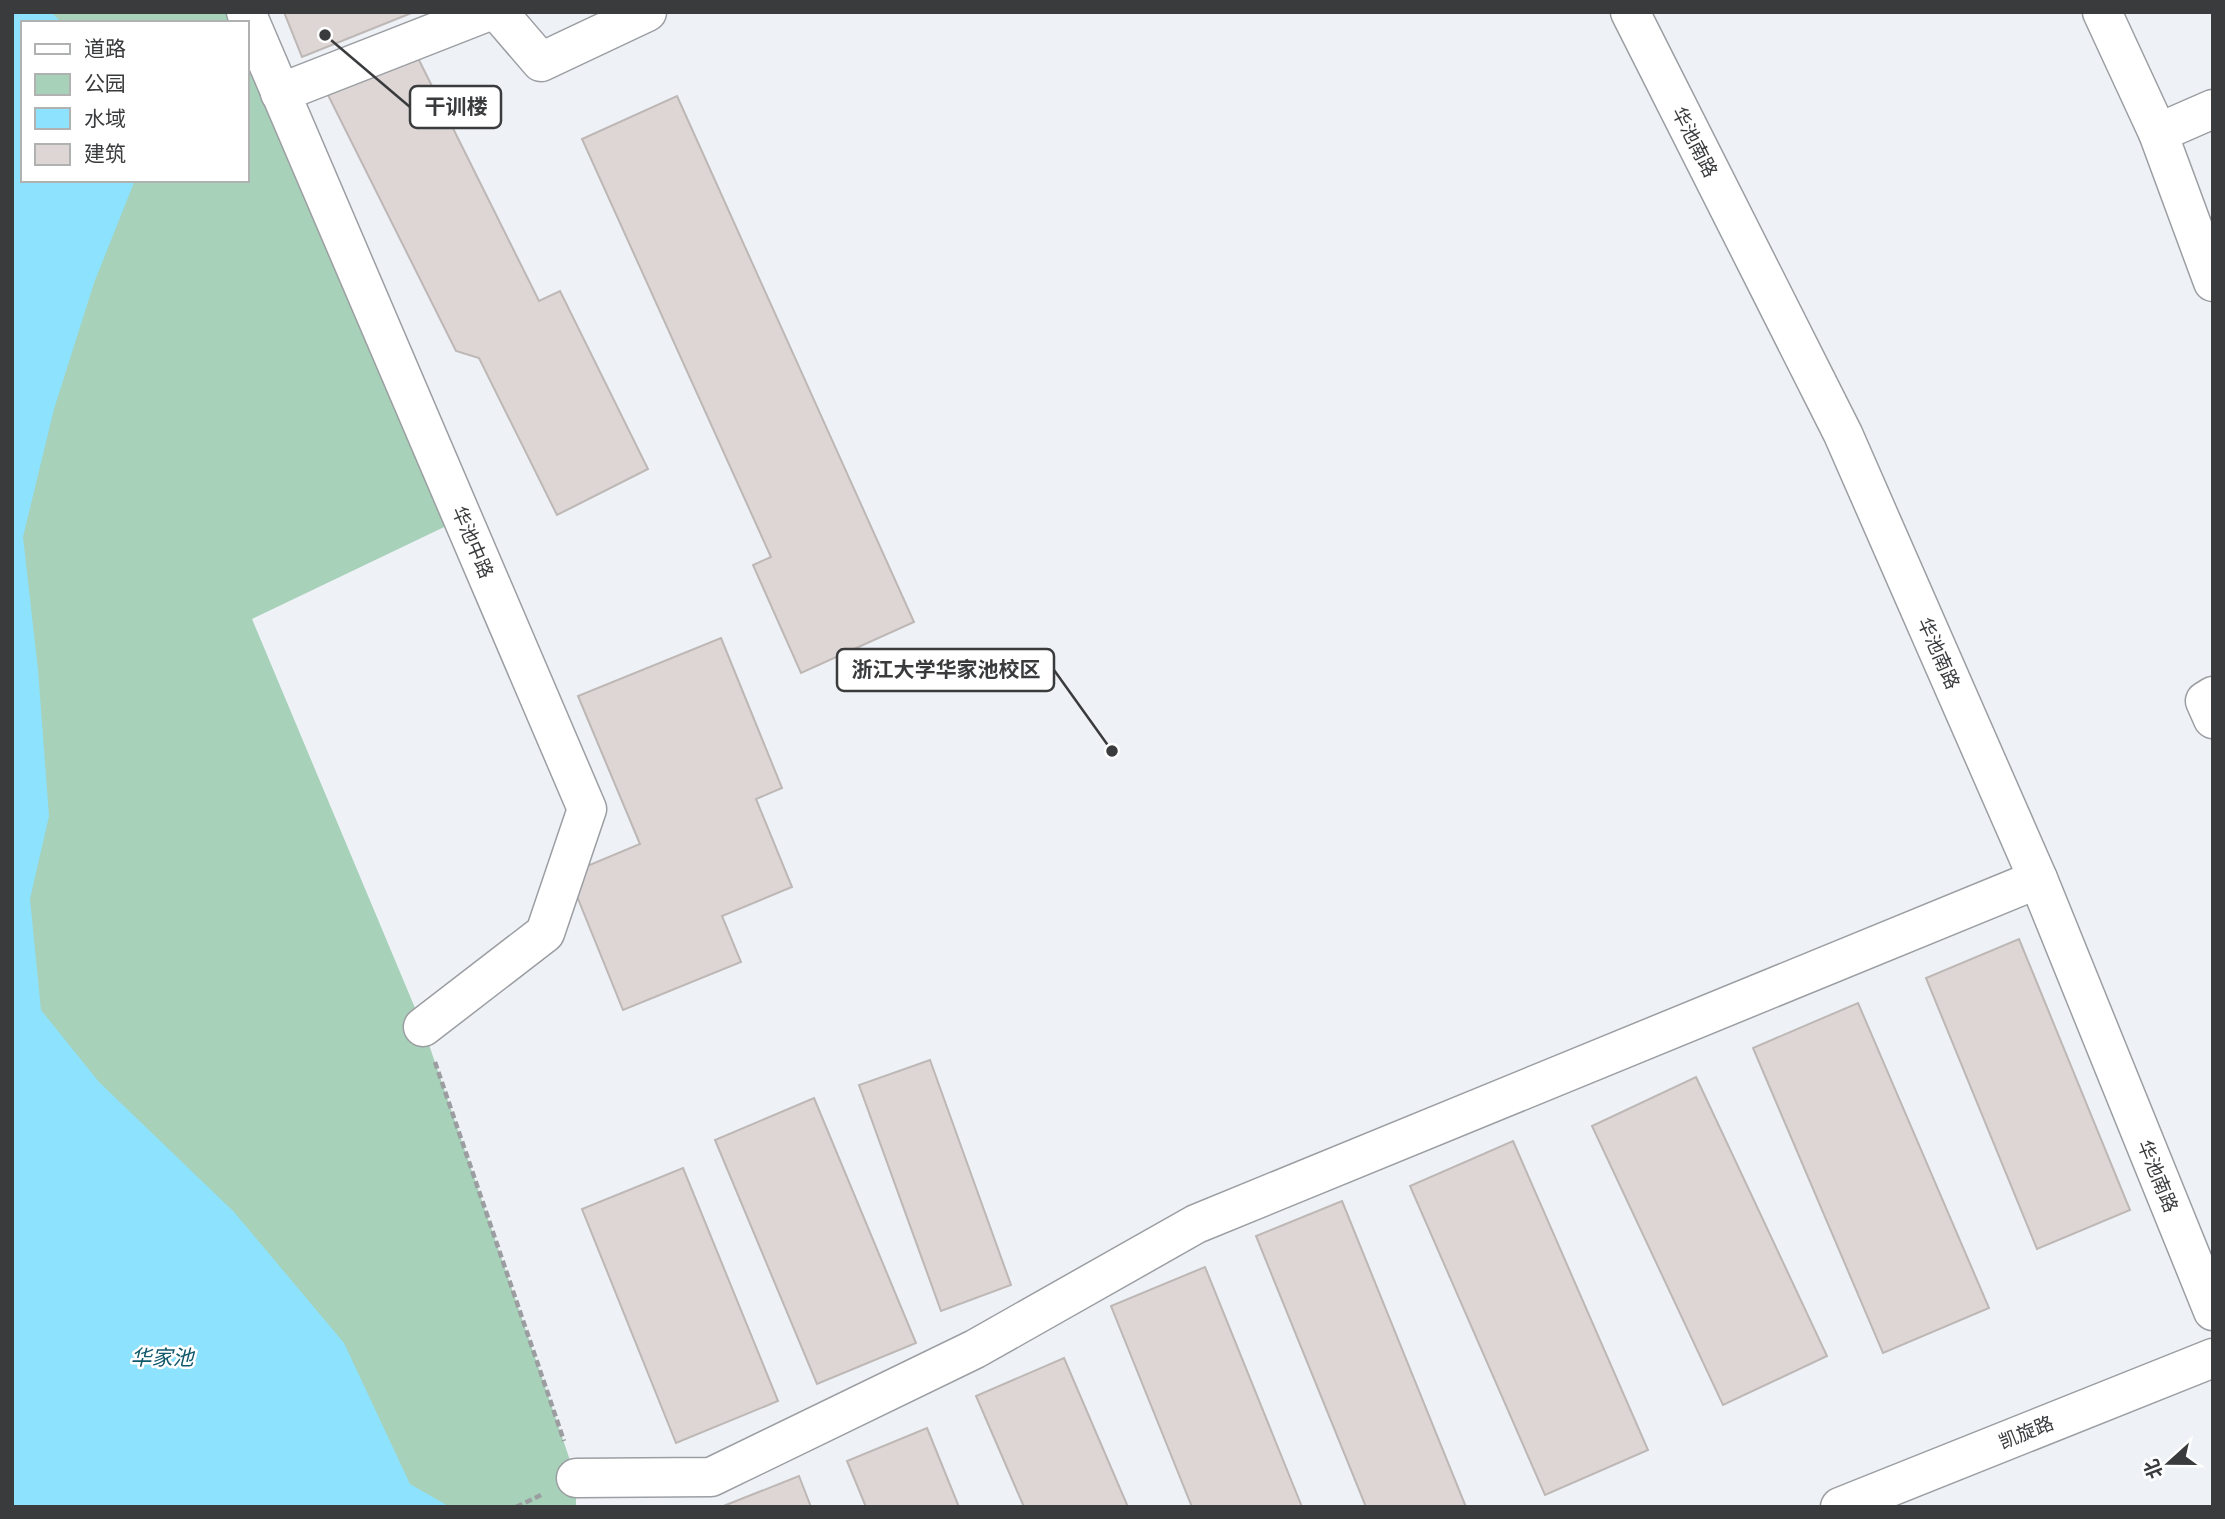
<svg xmlns="http://www.w3.org/2000/svg" width="2225" height="1519" font-family="Quicksand,'Noto Sans SC',sans-serif">
<style>
.green{fill:#a7d1b9;fill-rule:evenodd}
.water{fill:#8de2fe}
.building{fill:#ddd6d5;stroke:#bdb7b5;stroke-width:2}
.lines{fill:none;stroke-linecap:round;stroke-linejoin:round}
.minor-casing{stroke:#9b9ea2;stroke-width:41}
.major-casing{stroke:#9b9ea2;stroke-width:41}
.path{stroke:#9b9da0;stroke-width:4.5;stroke-dasharray:7 3.5;stroke-linecap:butt}
.minor{stroke:#fff;stroke-width:38}
.major{stroke:#fff;stroke-width:38}
.labels{text-anchor:middle;dominant-baseline:central;stroke-width:5;stroke-linejoin:round;paint-order:stroke}
.street-label{font-size:19px;fill:#3a3b3d;stroke:#fff}
.water-label{font-size:21px;font-style:italic;fill:#10586b;stroke:#fff}
.leader{fill:none;stroke:#3a3b3d;stroke-width:2.5}
.callout-dot{fill:#3a3b3d;stroke:#fff;stroke-width:2.5}
.callout{fill:#fff;stroke:#3a3b3d;stroke-width:2.5}
.callout-label{font-size:21px;text-anchor:middle;font-weight:bold;fill:#3a3b3d}
</style>
<rect width="100%" height="100%" fill="#eef1f6"/>
<path class="green" d="M12,12h234l217,506 -211,101 171,408 153,451v29h-564zM23,23h224v157h-224z"/>
<polygon class="water" points="12,12 51,12 62,23 23,23 23,180 135,180 94,283 54,409 23,537 38,670 49,816 30,899 41,1010 99,1082 234,1212 344,1343 410,1484 450,1507 12,1507"/>
<g class="building">
<polygon points="284,12 414,12 302,57"/>
<polygon points="415,52 539,301 560,291 648,469 557,515 479,358 456,351 328,95"/>
<polygon points="677,96 914,622 801,673 753,565 771,557 582,139"/>
<polygon points="721,638 782,788 756,799 792,887 722,916 741,962 623,1010 568,874 640,844 578,696"/>
<polygon points="2019,939 2130,1210 2037,1249 1926,978"/>
<polygon points="1858,1003 1989,1308 1883,1353 1753,1048"/>
<polygon points="930,1060 1011,1285 941,1311 859,1085"/>
<polygon points="1696,1077 1827,1356 1723,1405 1592,1126"/>
<polygon points="814,1098 916,1343 817,1384 715,1140"/>
<polygon points="1513,1141 1648,1450 1545,1495 1410,1186"/>
<polygon points="683,1168 778,1401 676,1443 582,1209"/>
<polygon points="1342,1201 1466,1507 1366,1507 1256,1236"/>
<polygon points="1205,1267 1302,1507 1192,1507 1111,1306"/>
<polygon points="1064,1358 1128,1507 1024,1507 976,1396"/>
<polygon points="927,1428 959,1507 866,1507 847,1461"/>
<polygon points="799,1476 811,1507 721,1507"/>
</g>
<g class="lines">
<g class="minor-casing">
<g id="minor">
<polyline points="246,12 587,809 545,933 423,1027"/>
<polyline points="498,12 541,62 647,12"/>
<polyline points="1630,12 1843,434 2038,879 2213,1311"/>
<polyline points="2102,12 2158,133 2213,282"/>
<polyline points="280,93 487,12"/>
<polyline points="2158,133 2213,109"/>
<polyline points="2213,696 2205,701 2213,719"/>
<polyline points="576,1478 711,1477 975,1349 1196,1224 2038,879"/>
</g>
</g>
<g class="major-casing">
<polyline id="major" points="1840,1507 2213,1358"/>
</g>
<g class="path">
<polyline points="435,1062 564,1441"/>
<polyline points="516,1507 541,1495"/>
</g>
<use href="#minor" class="minor"/>
<use href="#major" class="major"/>
</g>
<g class="labels">
<g class="street-label">
<text transform="translate(1695 142) rotate(63)">华池南路</text>
<text transform="translate(473 542) rotate(67)">华池中路</text>
<text transform="translate(1939 653) rotate(66)">华池南路</text>
<text transform="translate(2158 1176) rotate(68)">华池南路</text>
<text transform="translate(2026 1432) rotate(-22)">凯旋路</text>
</g>
<g class="water-label">
<text x="162" y="1357">华家池</text>
</g>
</g>
<path class="leader" d="M325 35L410 107M1112 751L1054 670"/>
<g class="callout-dot">
<circle cx="325" cy="35" r="7"/>
<circle cx="1112" cy="751" r="7"/>
</g>
<g class="callout">
<rect x="410" y="86" width="91" height="42" rx="7"/>
<rect x="837" y="649" width="217" height="42" rx="7"/>
</g>
<g class="callout-label">
<text x="456" y="114">干训楼</text>
<text x="946" y="677">浙江大学华家池校区</text>
</g>
<rect width="2225" height="1519" fill="none" stroke="#3a3b3d" stroke-width="28"/>
<rect x="21" y="21" width="228" height="161" fill="#ffffff" stroke="#b0b1b1" stroke-width="2"/>
<rect x="35" y="44" width="35" height="10" fill="#ffffff" stroke="#b0b1b1" stroke-width="2"/>
<text x="84" y="56" font-size="21" fill="#3a3b3d">道路</text>
<rect x="35" y="74" width="35" height="21" fill="#a7d1b9" stroke="#b0b1b1" stroke-width="2"/>
<text x="84" y="91" font-size="21" fill="#3a3b3d">公园</text>
<rect x="35" y="108" width="35" height="21" fill="#8de2fe" stroke="#b0b1b1" stroke-width="2"/>
<text x="84" y="126" font-size="21" fill="#3a3b3d">水域</text>
<rect x="35" y="144" width="35" height="21" fill="#ddd6d5" stroke="#b0b1b1" stroke-width="2"/>
<text x="84" y="161" font-size="21" fill="#3a3b3d">建筑</text>
<g transform="translate(2169 1463) rotate(249)" stroke="#ffffff" stroke-width="5" paint-order="stroke">
<path d="M0-5L12 26L0 18L-12 26Z" fill="#3a3b3d"/>
<text y="-10" font-size="19" font-weight="bold" text-anchor="middle" fill="#3a3b3d">北</text>
</g>
</svg>
